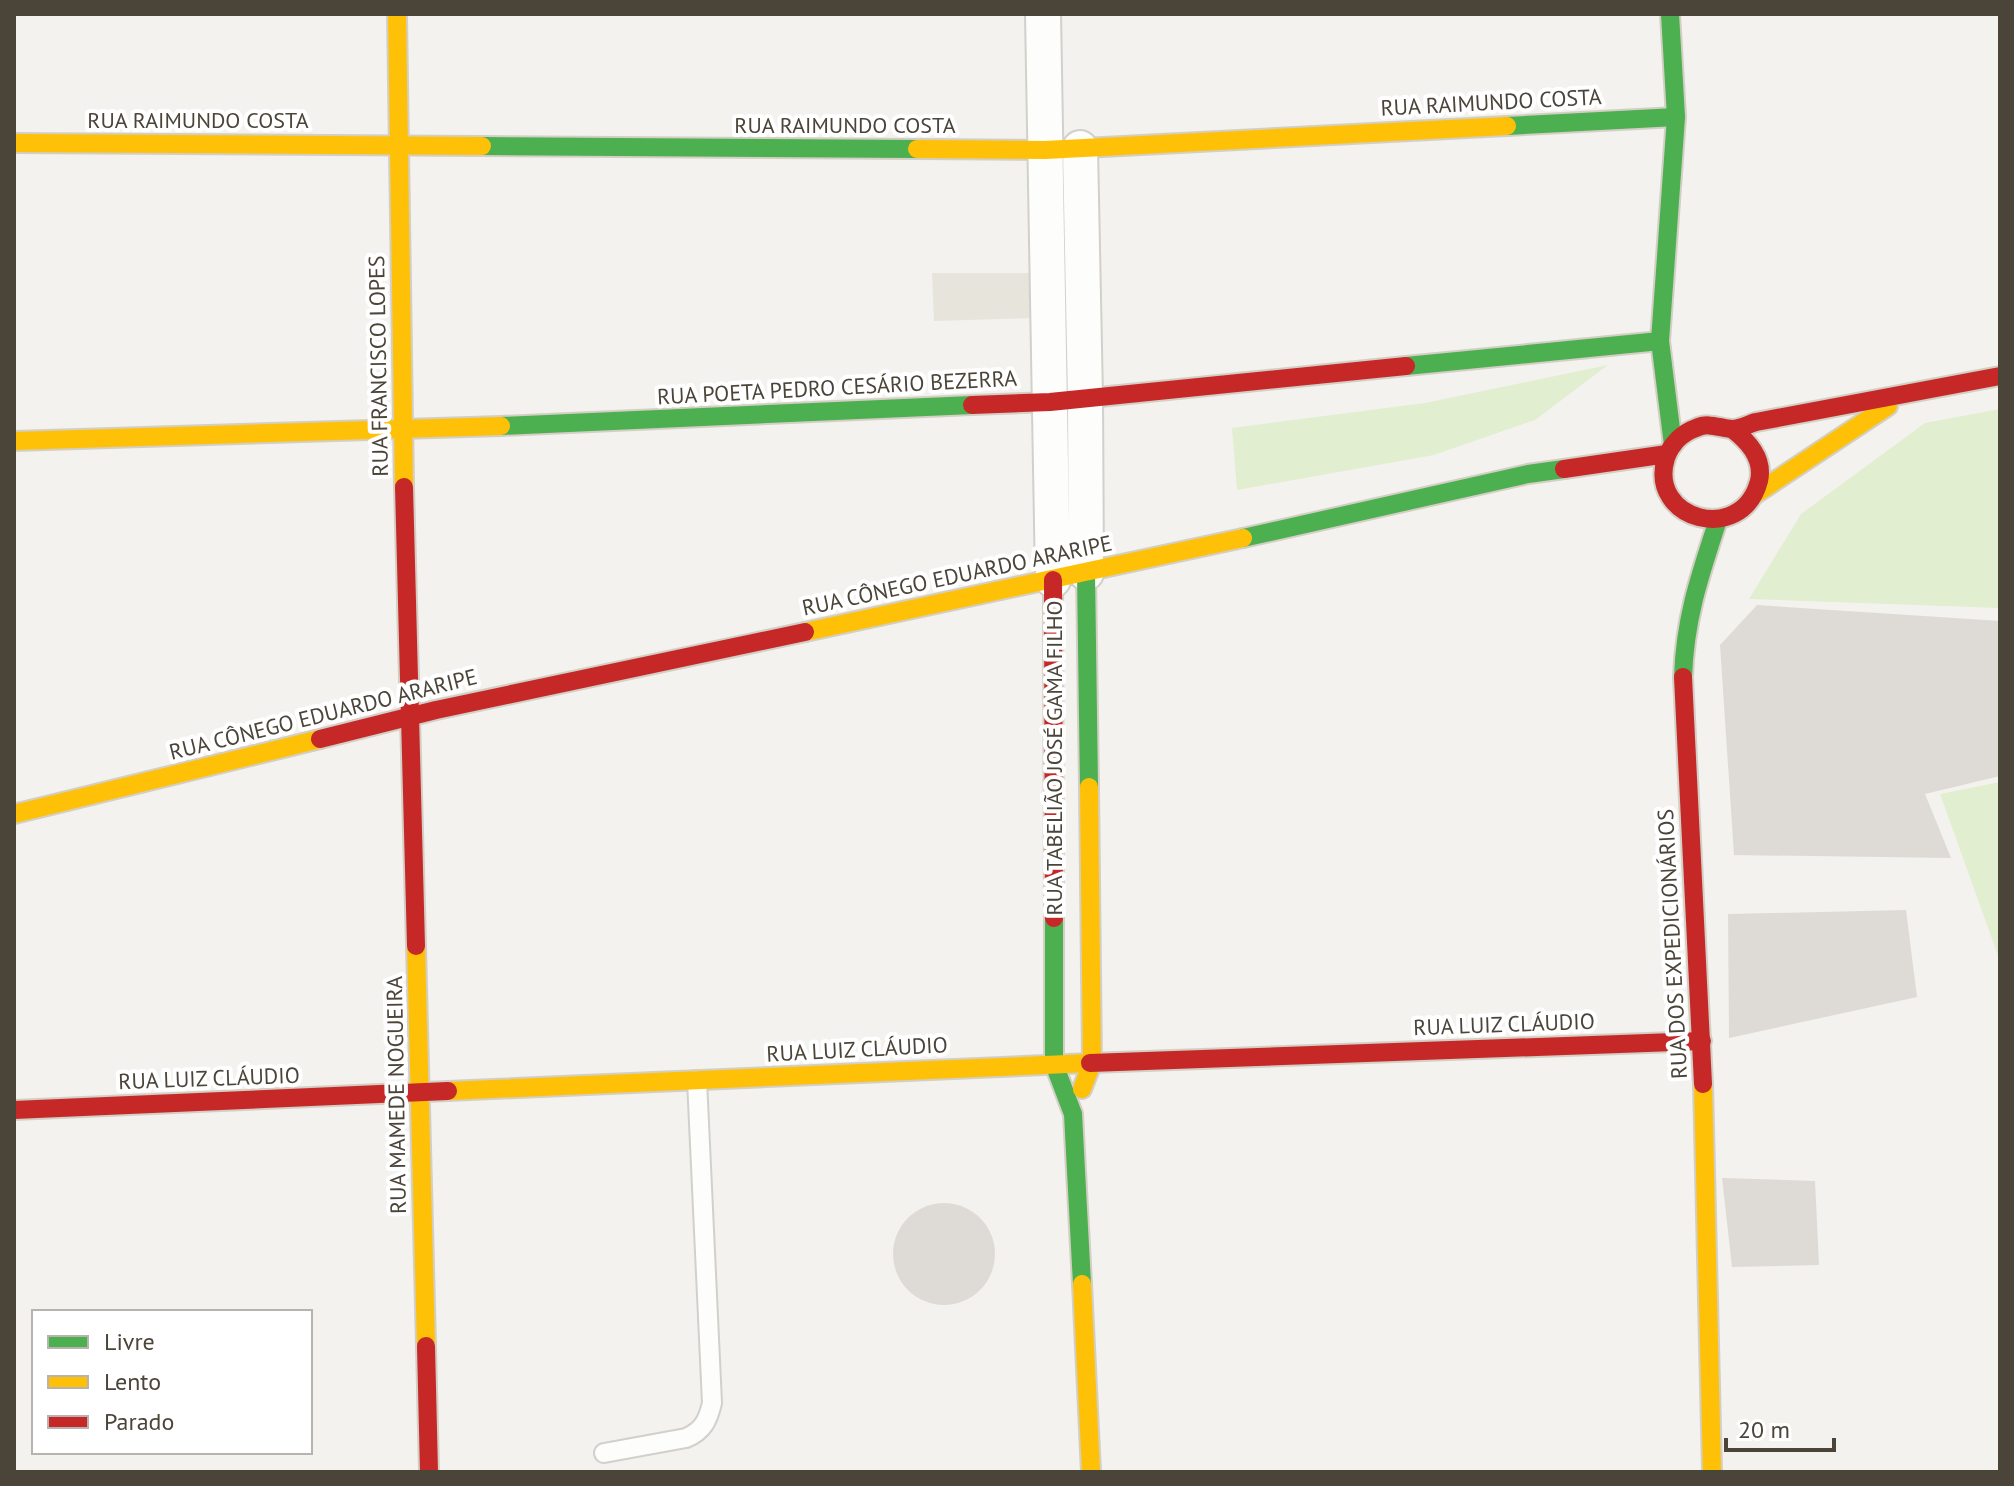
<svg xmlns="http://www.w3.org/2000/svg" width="2014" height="1486" font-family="'PT Sans',sans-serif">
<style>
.residential{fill:#e7e4dc}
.green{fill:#e1eecf}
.building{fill:#dedbd6}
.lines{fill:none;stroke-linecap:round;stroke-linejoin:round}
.lane-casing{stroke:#d2d0cb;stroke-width:22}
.street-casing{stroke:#d2d0cb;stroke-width:38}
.fast-casing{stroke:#d3cfc5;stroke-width:22}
.slow-casing{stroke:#d3cfc5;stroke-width:22}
.jam-casing{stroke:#d3cfc5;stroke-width:22}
.lane{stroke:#fdfdfc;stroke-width:18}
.street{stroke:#fdfdfc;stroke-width:34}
.fast{stroke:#4caf50;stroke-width:18}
.slow{stroke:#ffc107;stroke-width:18}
.jam{stroke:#c62828;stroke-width:18}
.labels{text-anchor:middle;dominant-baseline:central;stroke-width:8;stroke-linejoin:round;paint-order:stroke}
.street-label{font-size:22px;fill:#4b4439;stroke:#fff}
</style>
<rect width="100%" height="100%" fill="#f4f2ee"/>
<polygon class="residential" points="932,273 1034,273 1032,318 934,321"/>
<g class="green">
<polygon points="1608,365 1535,420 1434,455 1237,490 1232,428 1425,403"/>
<polygon points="2000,409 2000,608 1749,599 1801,514 1925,423"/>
<polygon points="2000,782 2000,961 1940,794"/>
</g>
<g class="building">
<polygon points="1757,605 2000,621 2000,776 1925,794 1951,858 1734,855 1720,645"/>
<polygon points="1906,910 1917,997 1729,1038 1728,914"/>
<polygon points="1722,1178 1815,1181 1819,1265 1732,1267"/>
<circle cx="944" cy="1254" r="51"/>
</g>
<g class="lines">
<g class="lane-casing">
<path id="lane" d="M604,1453l82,-15c17,-7 22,-18 26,-35l-15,-323"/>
</g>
<g class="street-casing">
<g id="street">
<polyline points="1043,14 1053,580"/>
<polyline points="1080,148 1085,397 1086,573"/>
</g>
</g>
<g class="fast-casing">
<g id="fast">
<polyline points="1670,14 1676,117 1660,341 1673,445"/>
<polyline points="1507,126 1676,117"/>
<polyline points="482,146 917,149"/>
<polyline points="1406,366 1660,341"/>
<polyline points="501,426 972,405"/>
<polyline points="1243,538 1528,474 1564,469"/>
<polyline points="1086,573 1089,787"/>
<path d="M1683,677c2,-59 17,-102 35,-157"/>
<polyline points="1054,918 1054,1064 1073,1114 1082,1284"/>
</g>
</g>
<g class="slow-casing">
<g id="slow">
<polyline points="397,14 404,487"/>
<polyline points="14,143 482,146"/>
<polyline points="917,149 1045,150 1507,126"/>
<polyline points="14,441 501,426"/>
<polyline points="1754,495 1888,406"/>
<polyline points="805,632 1243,538"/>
<polyline points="14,814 320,739"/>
<polyline points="416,946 426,1346"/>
<polyline points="1703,1084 1712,1472"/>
<polyline points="1082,1089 1092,1063 1089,787"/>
<polyline points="448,1091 1090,1063"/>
<polyline points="1082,1284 1091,1472"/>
</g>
</g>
<g class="jam-casing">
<g id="jam">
<polyline points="972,405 1050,402 1406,366"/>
<path d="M1732,429c16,12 32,30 27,52 -17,65 -112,39 -93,-23 5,-14 16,-25 30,-30 13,-6 23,0 36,1 8,0 17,-5 24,-7l244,-46"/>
<polyline points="1564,469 1667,454"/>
<polyline points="404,487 416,946"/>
<polyline points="1053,580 1054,918"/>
<polyline points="1683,677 1703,1084"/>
<polyline points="320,739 436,710 805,632"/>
<polyline points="1090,1063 1702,1041"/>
<polyline points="14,1110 448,1091"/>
<polyline points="426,1346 429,1472"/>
</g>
</g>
<use href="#lane" class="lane"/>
<use href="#street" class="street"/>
<use href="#fast" class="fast"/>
<use href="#slow" class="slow"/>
<use href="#jam" class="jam"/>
</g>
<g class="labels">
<g class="street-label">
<text transform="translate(1491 102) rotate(-3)">RUA RAIMUNDO COSTA</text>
<text x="198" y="120">RUA RAIMUNDO COSTA</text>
<text x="845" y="125">RUA RAIMUNDO COSTA</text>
<text transform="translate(378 366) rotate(-91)">RUA FRANCISCO LOPES</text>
<text transform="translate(837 387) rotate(-3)">RUA POETA PEDRO CESÁRIO BEZERRA</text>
<text transform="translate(957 575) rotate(-12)">RUA CÔNEGO EDUARDO ARARIPE</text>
<text transform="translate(323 714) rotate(-14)">RUA CÔNEGO EDUARDO ARARIPE</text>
<text transform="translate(1054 758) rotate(-90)">RUA TABELIÃO JOSÉ GAMA FILHO</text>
<text transform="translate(1672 944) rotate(-93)">RUA DOS EXPEDICIONÁRIOS</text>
<text transform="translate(1504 1024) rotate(-2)">RUA LUIZ CLÁUDIO</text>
<text transform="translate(857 1049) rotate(-3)">RUA LUIZ CLÁUDIO</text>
<text transform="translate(209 1078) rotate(-2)">RUA LUIZ CLÁUDIO</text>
<text transform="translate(396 1095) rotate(-91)">RUA MAMEDE NOGUEIRA</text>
</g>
</g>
<rect width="2014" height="1486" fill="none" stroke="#4b4439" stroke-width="32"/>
<rect x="32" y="1310" width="280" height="144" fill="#ffffff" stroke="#b7b4b0" stroke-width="2"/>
<rect x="48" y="1336" width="40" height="12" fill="#4caf50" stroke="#b7b4b0" stroke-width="2"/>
<text x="104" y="1350" font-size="24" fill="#4b4439">Livre</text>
<rect x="48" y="1376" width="40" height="12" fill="#ffc107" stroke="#b7b4b0" stroke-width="2"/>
<text x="104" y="1390" font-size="24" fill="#4b4439">Lento</text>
<rect x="48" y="1416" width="40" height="12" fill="#c62828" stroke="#b7b4b0" stroke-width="2"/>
<text x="104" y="1430" font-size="24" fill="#4b4439">Parado</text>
<path d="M1726 1438v12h108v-12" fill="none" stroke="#4b4439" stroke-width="4"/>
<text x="1738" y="1438" font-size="24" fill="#4b4439" stroke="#ffffff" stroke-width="6" paint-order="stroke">20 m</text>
</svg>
